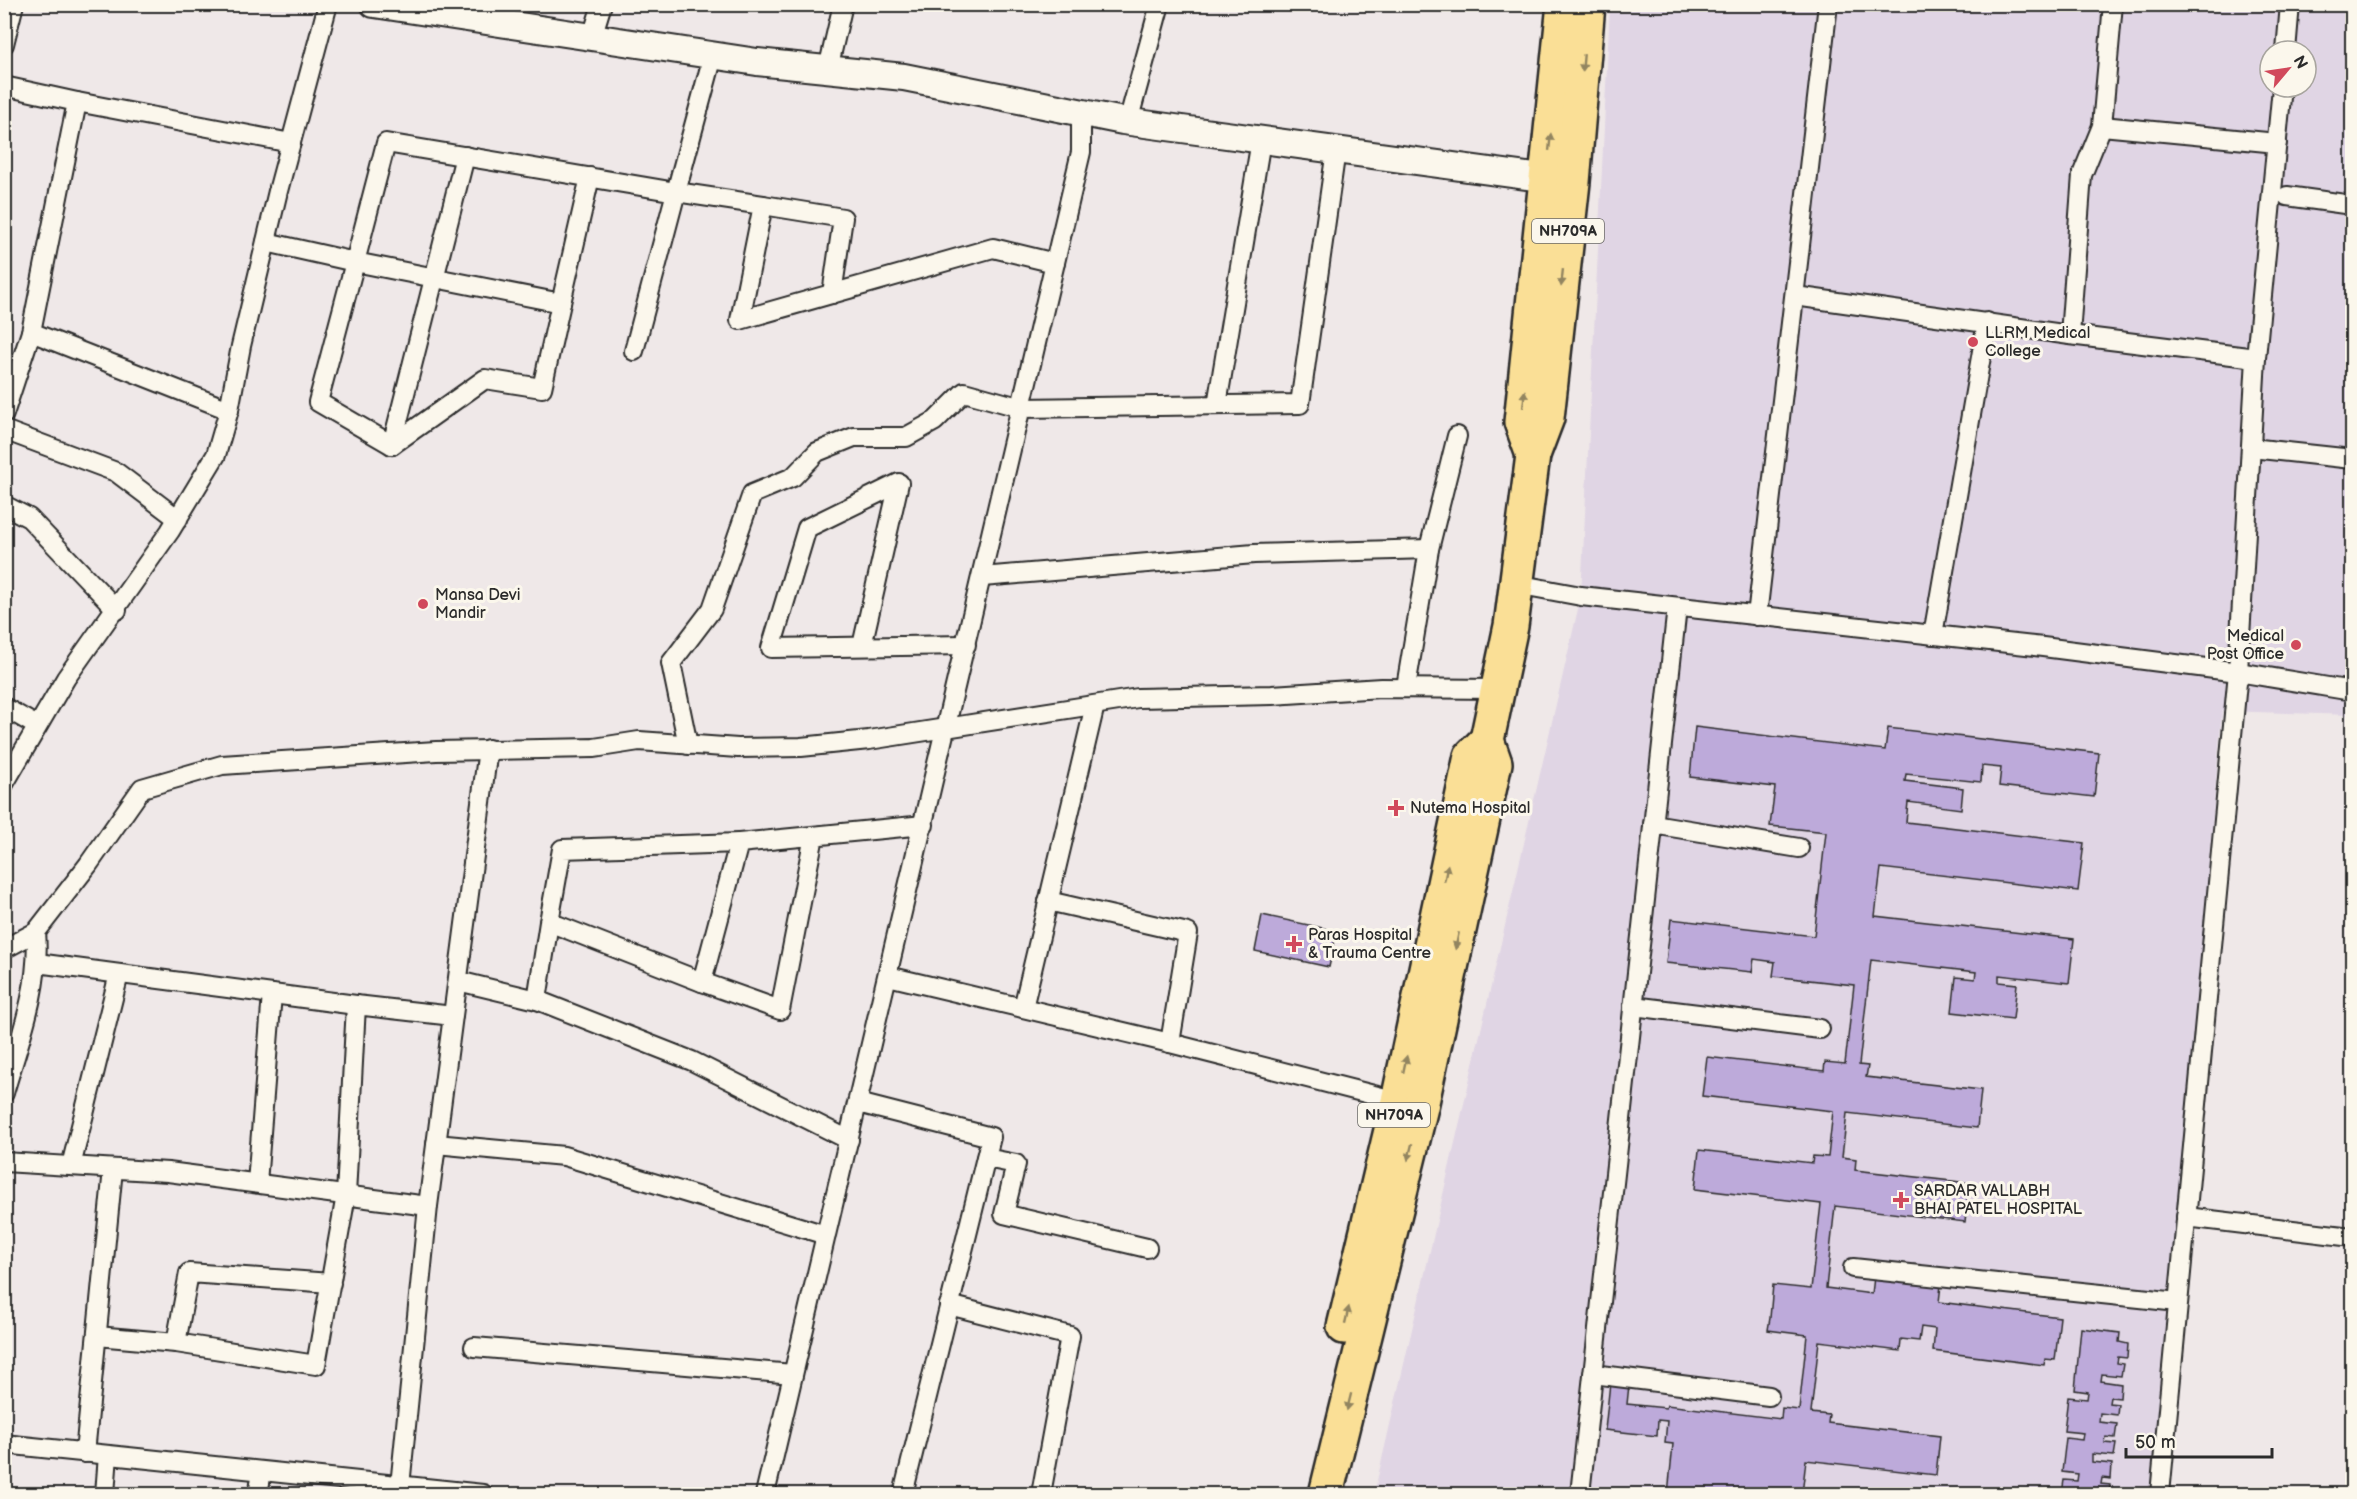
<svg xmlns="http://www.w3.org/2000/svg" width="2357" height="1499" font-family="'Balsamiq Sans',sans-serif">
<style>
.built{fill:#e0d5e4;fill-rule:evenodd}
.building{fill:#bdaada;stroke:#2b2b2b;stroke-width:1.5}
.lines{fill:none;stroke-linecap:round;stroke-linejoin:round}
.street-casing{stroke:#2b2b2b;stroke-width:22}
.secondary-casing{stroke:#2b2b2b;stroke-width:30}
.highway-casing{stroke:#2b2b2b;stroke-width:38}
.street{stroke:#fbf7ec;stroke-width:18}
.secondary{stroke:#fbf7ec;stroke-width:26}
.highway{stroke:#fadf96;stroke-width:33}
.oneway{fill:#928560}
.poi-dot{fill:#d1495b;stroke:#fbf7ec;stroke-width:2}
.labels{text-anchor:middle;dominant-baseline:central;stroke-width:6;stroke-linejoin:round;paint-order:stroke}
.shield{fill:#fbf7ec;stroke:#696865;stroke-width:1.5}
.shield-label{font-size:15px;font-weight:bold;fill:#2b2b2b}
.poi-label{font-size:16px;fill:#2b2b2b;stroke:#fbf7ec;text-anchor:start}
</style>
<rect width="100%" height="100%" fill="#efe8e8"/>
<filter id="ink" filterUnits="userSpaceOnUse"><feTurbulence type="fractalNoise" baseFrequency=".0167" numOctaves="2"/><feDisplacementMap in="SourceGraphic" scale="12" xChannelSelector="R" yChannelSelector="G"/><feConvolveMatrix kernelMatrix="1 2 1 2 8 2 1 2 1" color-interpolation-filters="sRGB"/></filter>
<g filter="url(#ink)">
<path class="built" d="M1610,5h742v710l-130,-4 -67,783h-781l207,-898zM2270,51h36v36h-36z"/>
<g class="building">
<polygon points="1695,727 1885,750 1888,728 2099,753 2094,797 1999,786 2001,768 1982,766 1981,782 1906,774 1905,781 1963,788 1961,809 1908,802 1906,822 2084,843 2078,891 1881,868 1875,916 2074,939 2069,983 1999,975 1999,982 2017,984 2013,1019 1952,1012 1956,977 1975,979 1976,972 1871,960 1859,1065 1868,1066 1866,1077 1981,1090 1977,1128 1847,1113 1842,1157 1856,1159 1855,1170 1969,1183 1965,1222 1835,1206 1826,1288 1872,1294 1874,1277 1941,1285 1939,1302 2060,1317 2055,1360 2045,1359 2044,1365 1933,1351 1935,1329 1921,1327 1919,1341 1901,1339 1900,1351 1819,1341 1811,1413 1829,1415 1828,1423 1940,1436 1936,1475 1806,1460 1802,1494 1668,1494 1673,1444 1665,1443 1667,1421 1658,1420 1657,1436 1605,1430 1610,1383 1629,1385 1627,1404 1666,1408 1667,1405 1781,1419 1782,1408 1799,1410 1807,1335 1768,1330 1770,1318 1773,1285 1811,1289 1821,1204 1695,1189 1699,1150 1812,1163 1813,1156 1828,1157 1833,1111 1702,1096 1707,1057 1824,1071 1825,1062 1845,1064 1854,985 1773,976 1775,962 1754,959 1752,972 1666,963 1671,919 1814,936 1826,832 1770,826 1775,787 1690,777"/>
<polygon points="1262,915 1337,931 1329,967 1255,951"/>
<polygon points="2081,1328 2120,1333 2119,1342 2128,1344 2127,1358 2118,1357 2117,1363 2123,1364 2121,1376 2102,1374 2101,1381 2121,1384 2120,1398 2110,1397 2109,1403 2118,1404 2117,1415 2100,1413 2099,1422 2117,1424 2115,1438 2106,1437 2105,1443 2116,1444 2114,1456 2092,1454 2092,1462 2112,1464 2111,1479 2102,1478 2101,1484 2110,1485 2109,1494 2062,1494 2064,1480 2077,1481 2078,1474 2062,1472 2066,1438 2082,1440 2083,1433 2064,1431 2068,1397 2087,1399 2088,1392 2075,1390"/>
</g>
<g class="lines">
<g class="street-casing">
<g id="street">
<polyline points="592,37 602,4"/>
<polyline points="4,44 14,4"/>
<polyline points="2286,51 2290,4"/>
<polyline points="713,56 676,192 763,205 740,320 993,248 1055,263"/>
<polyline points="828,69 843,4"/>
<polyline points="4,86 77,102 31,332 229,410"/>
<polyline points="77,102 291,143"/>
<polyline points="1128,122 1160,4"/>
<polyline points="2102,126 2277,143"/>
<polyline points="590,177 561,303 355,262 386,143 676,192 634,351"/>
<polyline points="2287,196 2352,205"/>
<polyline points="763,205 843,218 832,294"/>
<polyline points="266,242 355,262 318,402 392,445 485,379 542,388 561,303"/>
<polyline points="1795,296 2070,335 2256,358"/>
<polyline points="2070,335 2082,175 2102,126 2113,4"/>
<polyline points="1217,405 1261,140"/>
<polyline points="4,414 31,332"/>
<polyline points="4,430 116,472 178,519"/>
<polyline points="392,445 465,156"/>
<polyline points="2251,448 2352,459"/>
<polyline points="4,505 29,518 117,610"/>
<polyline points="982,577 1254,554 1429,549"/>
<polyline points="1516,584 1581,596 2043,647 2238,672 2352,691"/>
<polyline points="1757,616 1828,4"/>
<polyline points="1933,635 1987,322"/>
<polyline points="862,646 899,483 807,528 771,648 966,645"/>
<polyline points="1406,687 1429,549 1457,436"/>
<polyline points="4,707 37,726"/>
<polyline points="688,745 671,663 712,609 752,494 793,477 817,452 854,437 906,437 935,421 964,392 1022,408 1300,404 1336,150"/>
<polyline points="4,784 66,678 170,531 216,455 229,410 241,346 278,191 328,4"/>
<polyline points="1653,824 1799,848"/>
<polyline points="814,836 780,1010 702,982 739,843 924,825"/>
<polyline points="1048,901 1188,933 1170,1043"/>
<polyline points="4,949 36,932 88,865 142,788 222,765 436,751 594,748 639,741 738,748 801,747 869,740 1138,698 1272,695 1381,688 1498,689"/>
<polyline points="37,963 356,1005"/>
<polyline points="888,976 1170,1043 1405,1103"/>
<polyline points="458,981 537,1000 549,922"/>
<polyline points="702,982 549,922 562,849 739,843"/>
<polyline points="537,1000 692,1061 849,1140"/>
<polyline points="1633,1006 1820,1029"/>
<polyline points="1023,1008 1095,705"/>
<path d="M4,1093c15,-52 37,-107 32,-161"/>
<polyline points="858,1103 991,1137 903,1494"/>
<polyline points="436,1144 564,1156 826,1235"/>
<polyline points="986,1158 1016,1164 1004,1214 1147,1248"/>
<polyline points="4,1162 168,1172 428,1206"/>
<polyline points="71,1166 119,974"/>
<polyline points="257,1183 272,994"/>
<polyline points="2186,1217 2352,1237"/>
<polyline points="1853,1268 2178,1302"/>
<polyline points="331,1283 189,1273 176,1343 316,1365 346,1195 356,1005 453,1016"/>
<polyline points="949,1305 1070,1336 1041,1494"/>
<polyline points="97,1336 176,1343"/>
<polyline points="474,1347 793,1374"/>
<polyline points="1593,1374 1769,1396"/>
<polyline points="4,1444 483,1494"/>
<polyline points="85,1453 113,1169"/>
<polyline points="400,1486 428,1206 488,749"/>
<polyline points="105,1494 108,1455"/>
<polyline points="258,1494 262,1472"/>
<polyline points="765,1494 1081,152 1081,113"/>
<polyline points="1580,1494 1677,607"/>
<polyline points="2160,1494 2238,672 2256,358 2282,87"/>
</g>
</g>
<g class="secondary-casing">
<polyline id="secondary" points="374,4 757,62 904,77 1123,121 1564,181"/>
</g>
<g class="highway-casing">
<g id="highway">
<polyline points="1533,455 1521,422 1564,4"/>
<polyline points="1344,1327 1398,1101 1471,756 1487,740"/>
<polyline points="1326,1494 1421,1107 1495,763 1487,740 1511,626 1533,455 1547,418 1573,182 1588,4"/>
</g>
</g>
<use href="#street" class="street"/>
<use href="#secondary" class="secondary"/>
<use href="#highway" class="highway"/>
</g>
<defs><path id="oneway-solid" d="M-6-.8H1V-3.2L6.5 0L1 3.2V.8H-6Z" transform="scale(1.5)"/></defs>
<g class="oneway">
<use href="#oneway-solid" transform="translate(1583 63) rotate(95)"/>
<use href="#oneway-solid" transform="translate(1550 142) rotate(-84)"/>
<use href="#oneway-solid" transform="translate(1562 278) rotate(96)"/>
<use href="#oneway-solid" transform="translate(1524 399) rotate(-84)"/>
<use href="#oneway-solid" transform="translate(1446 873) rotate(-78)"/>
<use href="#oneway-solid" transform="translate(1457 941) rotate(102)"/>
<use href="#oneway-solid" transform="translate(1405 1064) rotate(-78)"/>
<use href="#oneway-solid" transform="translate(1410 1152) rotate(104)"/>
<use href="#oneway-solid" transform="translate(1347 1315) rotate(-77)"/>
<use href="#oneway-solid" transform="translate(1349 1402) rotate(104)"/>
</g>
</g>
<g class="poi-dot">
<circle cx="1973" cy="342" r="6"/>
<circle cx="423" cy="604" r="6"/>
<circle cx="2296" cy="645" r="6"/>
<path d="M1393 799h6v6h6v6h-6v6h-6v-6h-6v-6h6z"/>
<path d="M1291 935h6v6h6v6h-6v6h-6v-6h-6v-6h6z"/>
<path d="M1898 1191h6v6h6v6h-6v6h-6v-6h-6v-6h6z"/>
</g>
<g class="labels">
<g class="shield">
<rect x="1532" y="219" width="72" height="24" rx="4.5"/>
<rect x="1358" y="1103" width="72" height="24" rx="4.5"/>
</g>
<g class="shield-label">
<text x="1568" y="231">NH709A</text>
<text x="1394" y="1115">NH709A</text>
</g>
<g class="poi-label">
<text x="1985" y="333">LLRM Medical<tspan x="1985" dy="18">College</tspan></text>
<text x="435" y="595">Mansa Devi<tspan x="435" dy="18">Mandir</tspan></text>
<text x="2284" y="636" text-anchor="end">Medical<tspan x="2284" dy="18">Post Office</tspan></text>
<text x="1410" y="808">Nutema Hospital</text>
<text x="1308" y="935">Paras Hospital<tspan x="1308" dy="18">&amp; Trauma Centre</tspan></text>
<text x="1914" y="1191">SARDAR VALLABH<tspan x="1914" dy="18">BHAI PATEL HOSPITAL</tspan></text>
</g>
</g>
<rect width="2357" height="1499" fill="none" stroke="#fbf7ec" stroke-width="24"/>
<rect x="12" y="12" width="2333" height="1475" fill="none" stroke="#2b2b2b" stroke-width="2" filter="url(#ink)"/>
<g transform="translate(2288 69) rotate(61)"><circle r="28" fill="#fbf7ec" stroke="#a8a59f" stroke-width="1.5"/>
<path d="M0-4.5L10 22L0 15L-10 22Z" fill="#d1495b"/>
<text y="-9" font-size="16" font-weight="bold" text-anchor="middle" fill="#2b2b2b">N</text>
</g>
<path d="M2126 1448v9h146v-9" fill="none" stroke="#2b2b2b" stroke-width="3"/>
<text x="2135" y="1448" font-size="18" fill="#2b2b2b" stroke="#fbf7ec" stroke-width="4.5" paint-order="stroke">50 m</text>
</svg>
